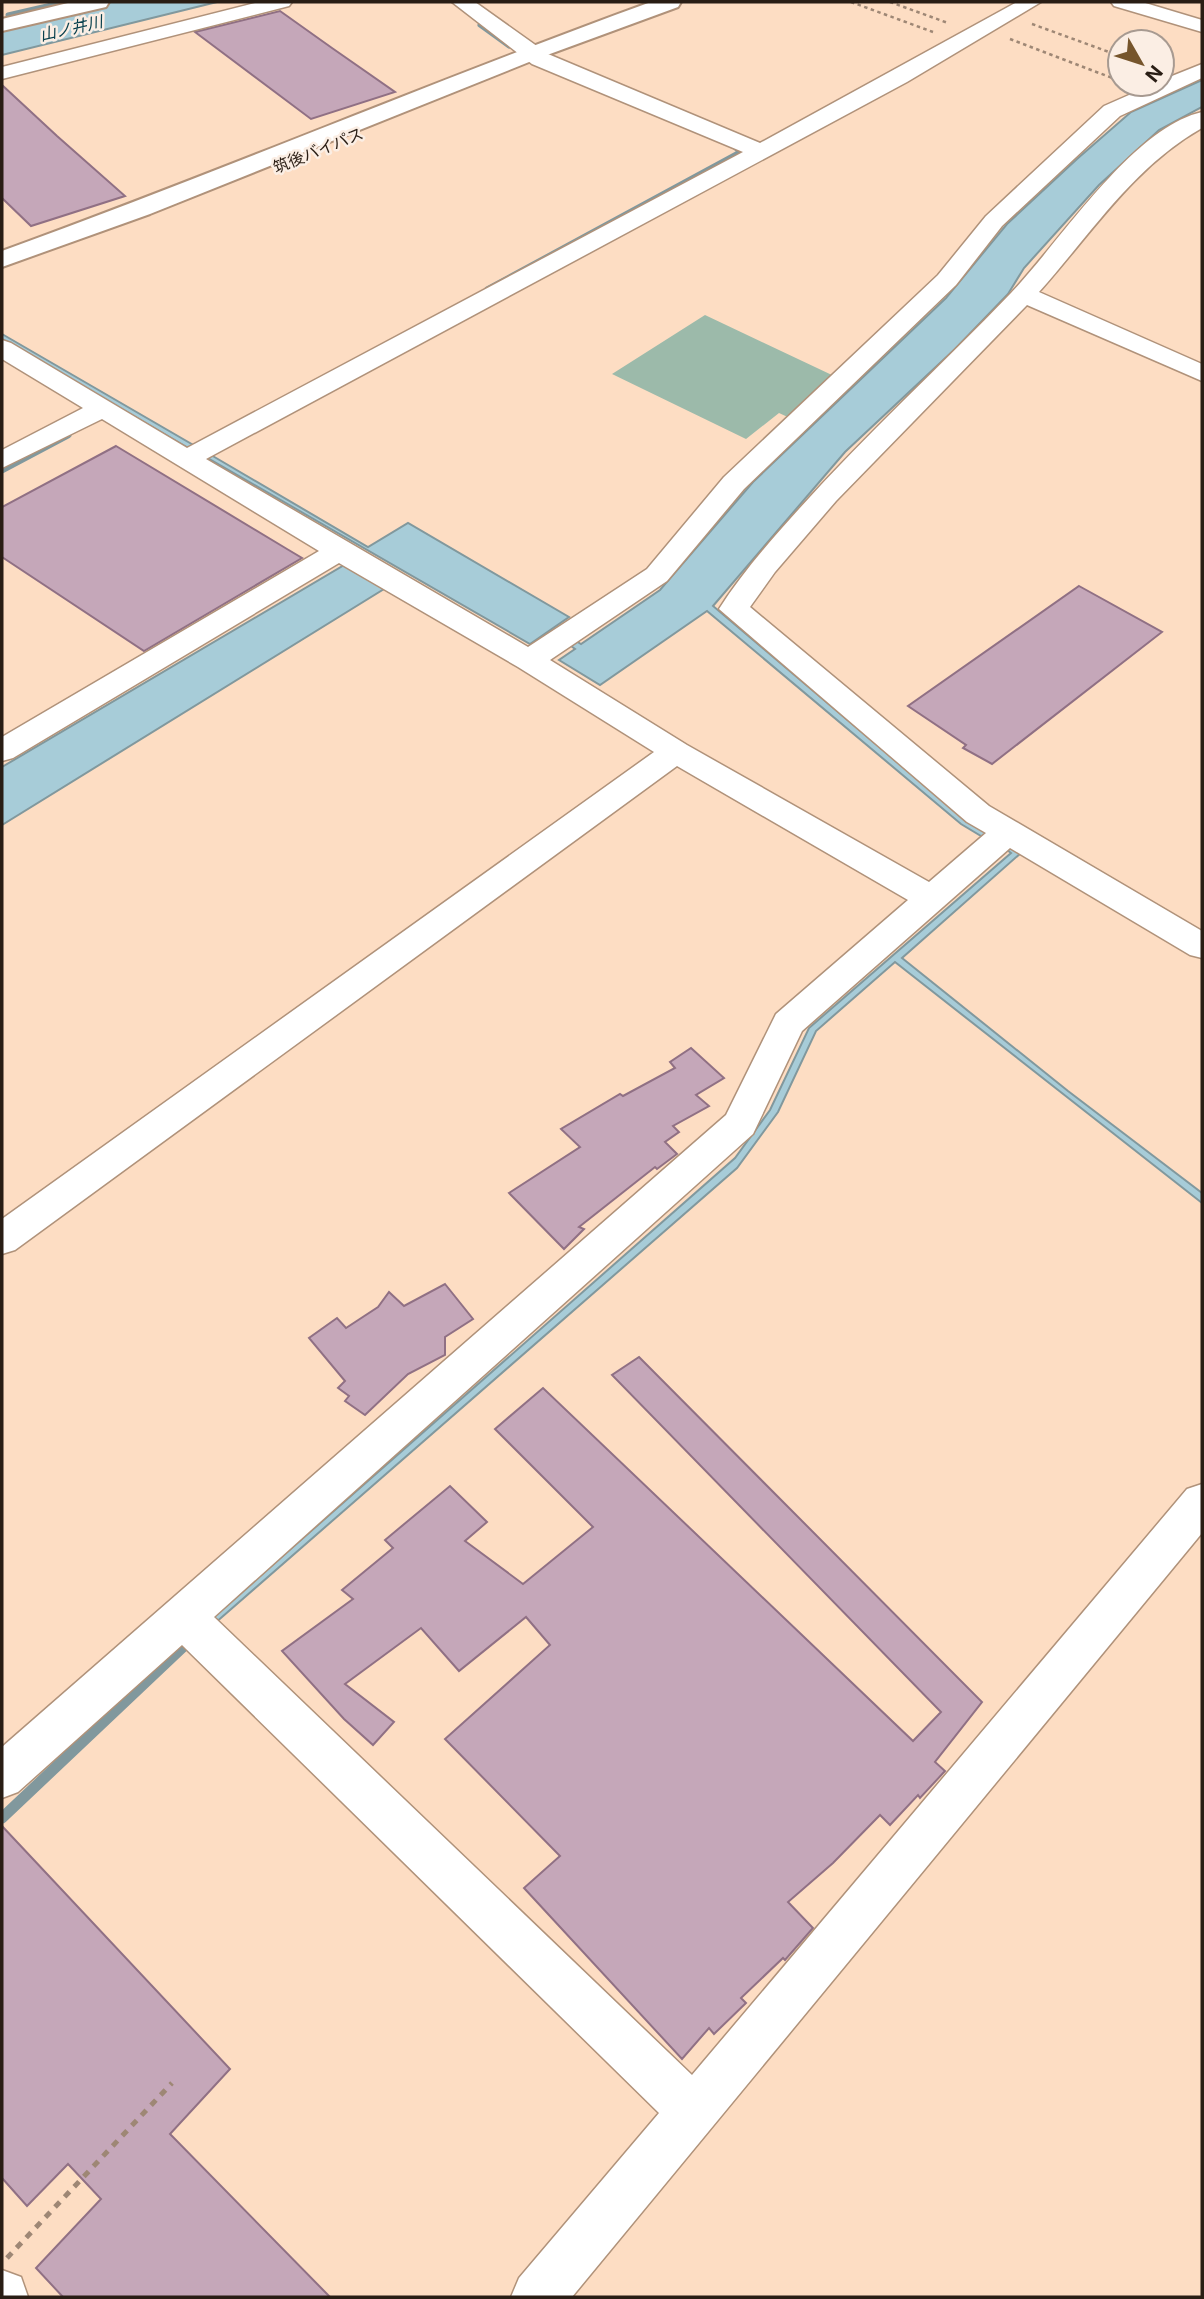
<svg xmlns="http://www.w3.org/2000/svg" width="1204" height="2299" font-family="Inter,'Noto Sans JP',sans-serif">
<style>
.green{fill:#9cbaaa}
.water{fill:#a7ccd8;stroke:#81989d;stroke-width:2}
.lines{fill:none;stroke-linecap:round;stroke-linejoin:round}
.stream-far2{stroke:#81989d;stroke-width:5}
.stream-far1{stroke:#81989d;stroke-width:7}
.stream{stroke:#81989d;stroke-width:11}
.building{fill:#c5a7b9;stroke:#907084;stroke-width:2}
.street-casing{stroke:#b0927a;stroke-width:3}
.secondary-casing{stroke:#b0927a;stroke-width:4}
.highway-casing{stroke:#b0927a;stroke-width:4}
.path-far1{stroke:#9e8775;stroke-width:2.5;stroke-dasharray:3.5 3.5;stroke-linecap:butt}
.path{stroke:#9e8775;stroke-width:5;stroke-dasharray:7 7;stroke-linecap:butt}
.street{fill:#fff;fill-rule:evenodd}
.secondary{fill:#fff;fill-rule:evenodd}
.highway{fill:#fff;fill-rule:evenodd}
.labels{text-anchor:middle;dominant-baseline:central;stroke-width:5;stroke-linejoin:round;paint-order:stroke}
.far-water-label{font-size:16px;font-style:italic;fill:#08404d;stroke:#fbeee4}
.far-street-label{font-size:16px;fill:#291d14;stroke:#fbeee4}
</style>
<rect width="100%" height="100%" fill="#fdddc3"/>
<polygon class="green" points="705,315 834,376 792,419 779,413 746,439 612,374"/>
<g class="water">
<polygon points="110,2 217,2 2,55 2,28"/>
<polygon points="1202,80 1202,107 1159,130 1099,185 1024,268 1008,294 955,349 845,452 713,606 962,817 991,834 986,839 961,824 707,611 600,685 559,660 575,649 571,646 576,641 581,644 660,590 753,482 946,298 1007,224 1077,159 1131,112"/>
<polygon points="2,334 195,446 190,449 2,339"/>
<polygon points="211,455 368,547 408,523 569,617 530,644 206,457"/>
<polygon points="346,564 384,589 2,825 2,767"/>
<polygon points="1012,845 1022,852 902,958 1068,1091 1202,1193 1202,1203 895,962 816,1031 778,1112 737,1168 214,1624 211,1619 735,1158 770,1110 809,1028 1011,853 1007,850"/>
</g>
<g class="lines">
<g class="stream-far2">
<polyline points="8,15 64,2"/>
<polyline points="480,25 509,46"/>
<polyline points="487,289 740,152 731,144"/>
</g>
<polyline class="stream-far1" points="2,470 68,435"/>
<polyline class="stream" points="2,1818 186,1644"/>
</g>
<g class="building">
<polygon points="280,11 332,48 395,92 311,119 195,32"/>
<polygon points="2,85 57,136 125,196 31,226 2,198"/>
<polygon points="116,446 287,549 302,558 144,651 2,557 2,507"/>
<polygon points="1079,586 1162,632 992,764 963,748 966,745 908,706"/>
<polygon points="691,1048 724,1078 696,1095 709,1106 673,1126 679,1132 665,1142 677,1154 657,1169 655,1167 579,1227 584,1229 564,1249 509,1193 580,1147 561,1129 620,1094 623,1096 675,1068 670,1062"/>
<polygon points="445,1284 473,1319 445,1337 445,1355 408,1374 365,1415 345,1401 349,1396 338,1388 345,1381 309,1338 337,1318 346,1328 378,1307 389,1292 404,1306"/>
<polygon points="639,1357 982,1702 935,1762 945,1771 920,1798 918,1795 890,1825 880,1815 833,1863 788,1902 813,1928 785,1960 783,1958 741,1998 746,2003 714,2034 709,2028 682,2059 524,1888 560,1856 445,1739 550,1645 526,1617 459,1671 421,1628 345,1684 394,1722 373,1745 344,1719 282,1651 353,1599 342,1590 393,1548 385,1540 450,1486 487,1522 465,1541 523,1584 593,1527 495,1429 543,1388 913,1741 941,1712 612,1375"/>
<polygon points="2,1826 230,2069 170,2134 330,2297 63,2297 36,2268 101,2199 68,2164 27,2206 2,2178"/>
</g>
<g class="lines">
<g class="street-casing">
<g id="street">
<polygon points="259,2 292,2 289,6 2,79 2,67"/>
<path d="M452,2h23l73,52 212,89 257,-141h24l-134,80 -701,377 322,188 119,-78 77,-92 214,-202 48,-59 118,-110 50,-22h8v-4l40,-16v14l-82,38 -118,110 -46,59 -212,204 -77,92 -117,79 137,85 242,137 57,-49 -19,-11 -248,-213c23,-36 51,-68 80,-100 67,-75 142,-143 212,-216 49,-51 121,-165 191,-181v16c-69,39 -111,106 -163,164l163,72v17l-175,-76 -191,196 -61,71 -25,35 239,199 213,125v27l-12,-3 -180,-107 -208,183 -49,103 -539,483 478,458 495,-586 15,-5v49l-630,764h-61l8,-19 140,-165 -477,-468 -164,147 -16,6v-51l724,-632 50,-101 132,-114 -231,-134 -662,484 -13,4v-35l652,-467 -136,-85 -179,-104 -326,195 -11,3v-24l317,-186 -217,-132 -100,49v-18l81,-42 -81,-49v-19l9,3 176,105 556,-296 -211,-88z"/>
<polygon points="1111,2 1142,2 1202,20 1202,32 1114,6"/>
<polygon points="2,2270 21,2277 28,2297 2,2297"/>
</g>
</g>
<g class="secondary-casing">
<polygon id="secondary" points="72,2 109,2 106,7 2,31 2,19"/>
</g>
<g class="highway-casing">
<path id="highway" d="M651,2h30l-3,5 -139,51 -389,156 -148,53v-16c218,-79 431,-170 649,-249z"/>
</g>
<g class="path-far1">
<polyline points="851,2 933,32"/>
<polyline points="890,2 948,23"/>
<polyline points="1032,24 1120,56"/>
<polyline points="1010,39 1120,81"/>
</g>
<polyline class="path" points="7,2258 172,2083"/>
<use href="#street" class="street"/>
<use href="#secondary" class="secondary"/>
<use href="#highway" class="highway"/>
</g>
<g class="labels">
<g class="far-water-label">
<text transform="translate(71 28) rotate(-13)">山ノ井川</text>
</g>
<g class="far-street-label">
<text transform="translate(318 150) rotate(-22)">筑後バイパス</text>
</g>
</g>
<rect width="1204" height="2299" fill="none" stroke="#291d14" stroke-width="7"/>
<g transform="translate(1141 63) rotate(129)"><circle r="33" fill="#fbeee4" stroke="#a79a91" stroke-width="2"/>
<path d="M0-5L12 26L0 18L-12 26Z" fill="#76552c"/>
<text y="-10" font-size="19" font-weight="bold" text-anchor="middle" fill="#291d14">N</text>
</g>
</svg>
